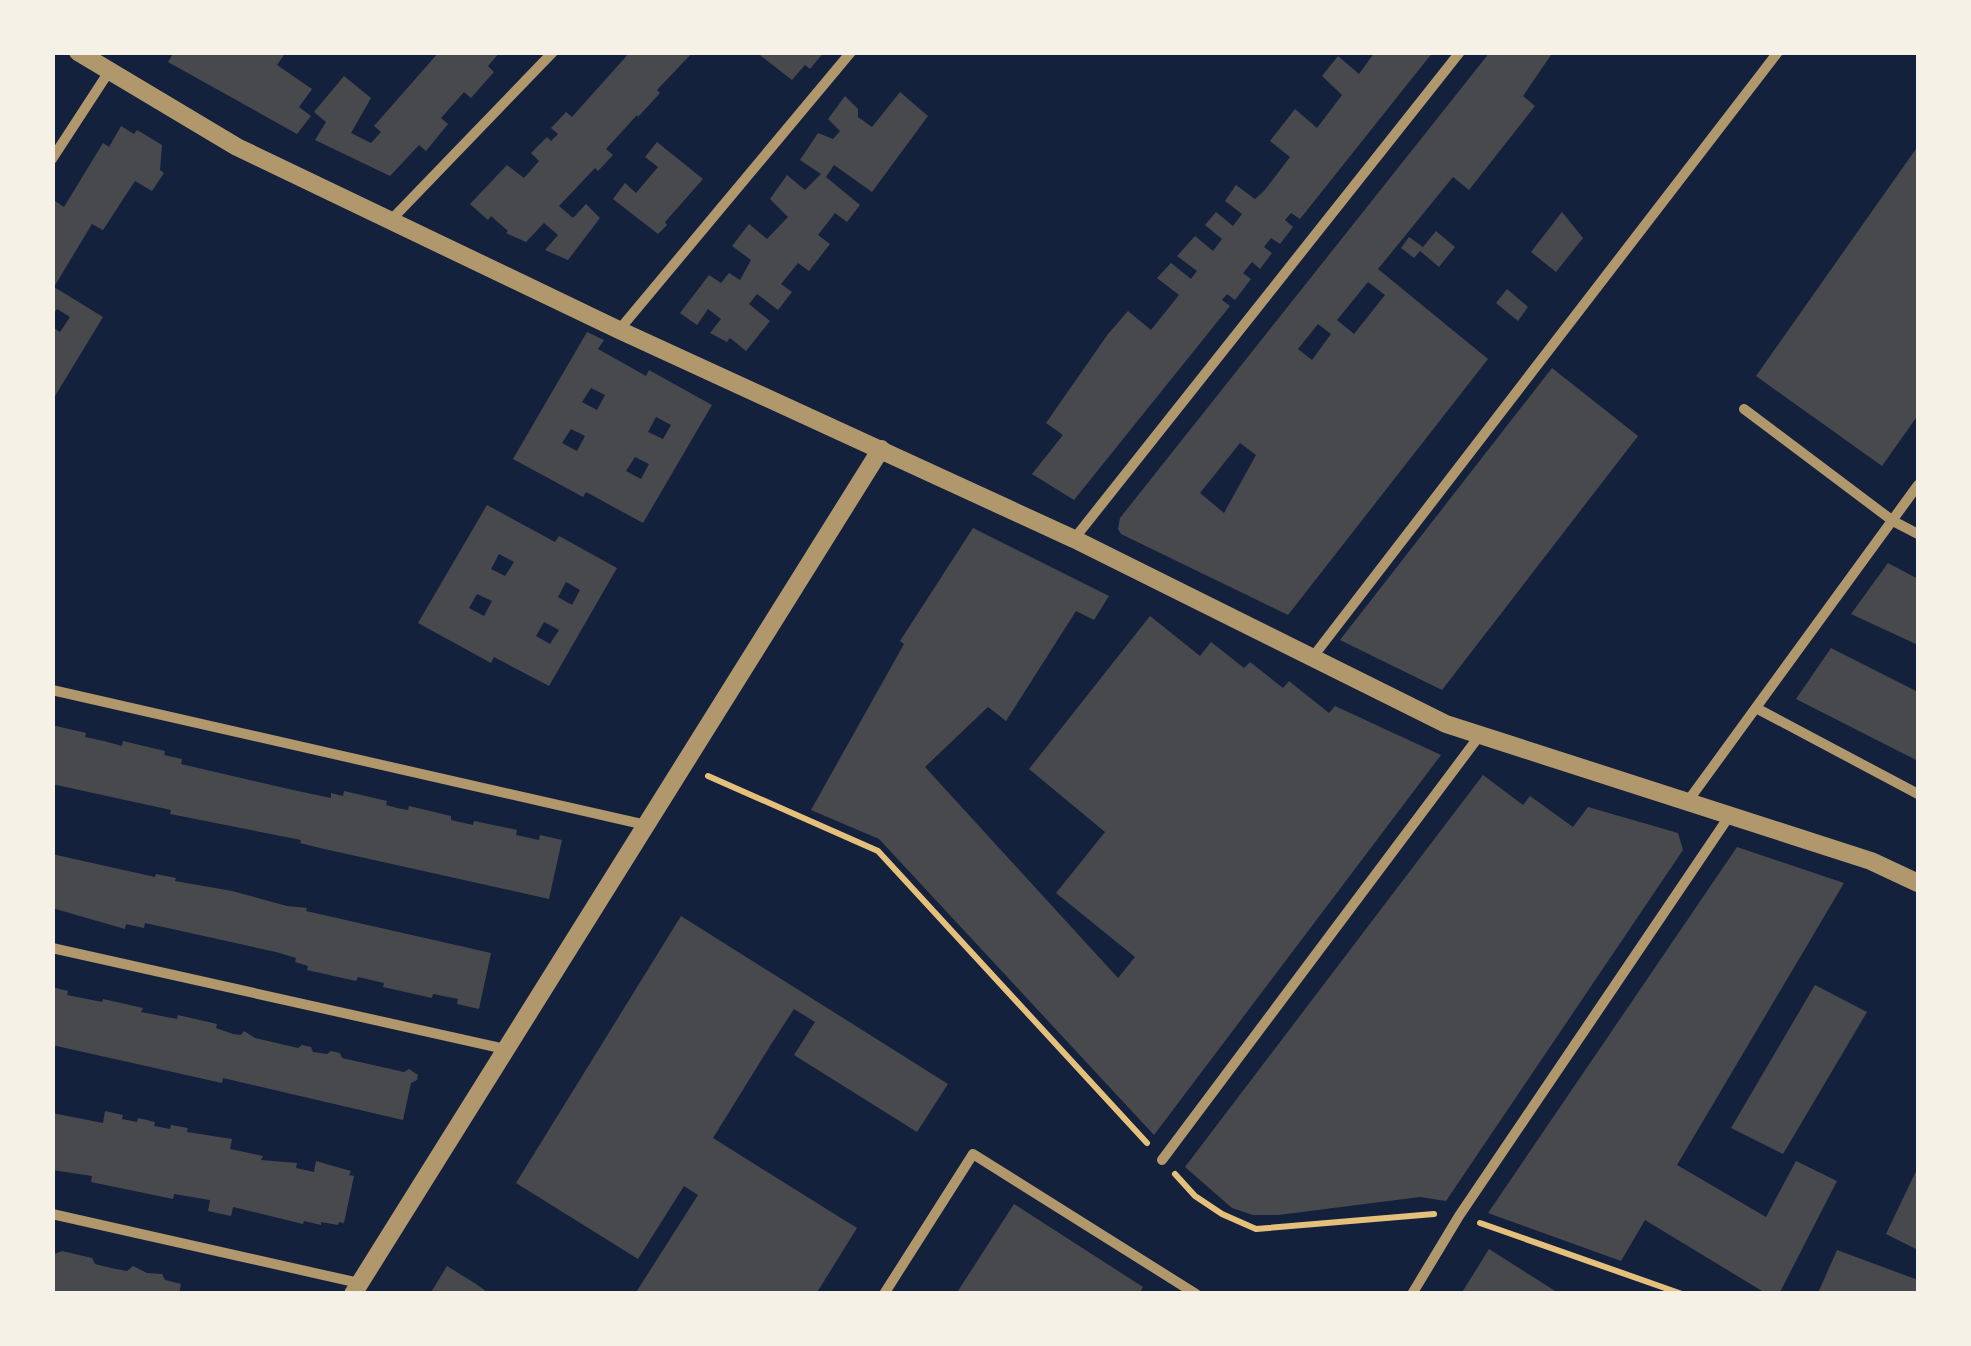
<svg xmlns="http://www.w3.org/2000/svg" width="1971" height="1346" font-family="Signika,sans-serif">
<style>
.building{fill:#48494c;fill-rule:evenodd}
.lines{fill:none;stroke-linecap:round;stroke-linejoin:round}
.path{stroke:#e5c07b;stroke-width:6}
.minor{stroke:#b1986c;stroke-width:10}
.tertiary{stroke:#b1986c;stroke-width:18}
</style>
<rect width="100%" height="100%" fill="#14213d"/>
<g class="building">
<polygon points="174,52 286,52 277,65 312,89 299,107 311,116 297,134 168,62"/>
<polygon points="439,52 500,52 488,66 494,72 471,98 464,92 441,118 448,124 426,151 419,145 390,176 315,140 326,122 314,112 344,76 371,98 351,133 371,143 381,132 374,126"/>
<polygon points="630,52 693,52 657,90 660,93 638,117 637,115 606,149 613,155 598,171 595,168 559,206 573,218 586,204 600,218 568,260 545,250 558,235 544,223 526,242 506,233 508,231 491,216 488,220 470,204 507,165 524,178 539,161 531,153 547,137 551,141 558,134 551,128 566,112 572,117"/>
<polygon points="756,52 824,52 810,69 805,65 792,80"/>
<polygon points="1375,52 1433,52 1300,219 1291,213 1285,220 1293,227 1280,244 1271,238 1264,247 1272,253 1260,269 1252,262 1243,273 1251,279 1235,300 1227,294 1222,300 1230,306 1074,500 1032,474 1063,435 1046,423 1108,334 1128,311 1151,330 1179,295 1157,278 1171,263 1191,279 1197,271 1177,256 1195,236 1213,251 1222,239 1205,225 1216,212 1233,226 1242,214 1225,201 1236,185 1255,199 1264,191 1290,157 1270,141 1295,109 1317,128 1342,95 1322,76 1338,56 1359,74"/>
<path d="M1490,52h63l-30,44 12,10 -66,84 -16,-13 -75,92 110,90 -200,256 -167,-81 -3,-5 2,-11zM1368,282l17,13 -31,39 -17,-14zM1318,324l13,10 -19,26 -14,-11zM1240,443l16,12 -32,58 -24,-20z"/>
<polygon points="900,92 928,116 872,192 834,165 826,177 860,205 847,222 835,213 818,235 830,244 809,271 798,263 781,284 792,292 778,310 757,294 749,304 770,321 746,351 730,338 727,342 710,333 721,319 708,309 697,325 680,313 709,275 721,283 729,273 740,280 751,260 732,246 749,224 767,239 788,217 770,199 787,175 805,190 821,174 800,160 818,133 833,139 840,131 828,119 845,96 858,109 858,117 872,127"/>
<polygon points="121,126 134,134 137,130 162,145 160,170 164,173 152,191 135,181 103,230 92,224 54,287 103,317 52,401 52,327 60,332 70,317 57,309 52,316 52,199 64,207 103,143 109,147"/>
<polygon points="657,142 703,179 665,222 667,225 658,234 613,199 625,183 636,193 658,167 645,157"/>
<polygon points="1918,146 1918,415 1882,466 1756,376"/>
<polygon points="1562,212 1583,238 1556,272 1531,252"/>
<polygon points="1436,231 1455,247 1439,267 1420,251 1414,258 1401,248 1409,237 1423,247"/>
<polygon points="1507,289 1528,307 1518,321 1496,303"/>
<path d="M587,332l17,8 -6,9 48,27 3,-6 63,35 -69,118 -57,-31 -3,5 -70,-38zM591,388l14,7 -8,15 -15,-8zM656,417l15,8 -8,14 -15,-7zM571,429l14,7 -8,15 -15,-8zM635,457l14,7 -8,15 -15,-8z"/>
<polygon points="1552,368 1638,436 1442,690 1340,640"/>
<path d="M487,505l68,37 4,-6 58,32 -68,118 -55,-29 -3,6 -73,-40zM499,554l15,8 -9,14 -14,-7zM566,582l14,8 -8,15 -14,-8zM477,594l15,7 -8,15 -15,-8zM544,622l15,8 -9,14 -14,-8z"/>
<polygon points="973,528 1109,596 1094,620 1076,611 1006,721 988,707 925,767 1118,978 1135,957 1056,893 1105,832 1029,769 1150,616 1200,656 1211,642 1244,668 1250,662 1283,688 1289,681 1329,713 1335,706 1441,755 1154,1135 879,839 811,810 904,644 900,641"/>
<polygon points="1888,563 1918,579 1918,645 1851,614"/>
<polygon points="1831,648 1918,692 1918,761 1796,699"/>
<polygon points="52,725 86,733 85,737 104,741 122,746 123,741 165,751 164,755 182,759 181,764 293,790 331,798 331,793 343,796 344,791 387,801 386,805 397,808 408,810 409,806 451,816 451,820 473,825 474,821 517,830 516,835 539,840 540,835 562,840 549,899 320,848 300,843 301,840 170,814 171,810 52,784"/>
<polygon points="1483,775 1523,805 1530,796 1573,827 1588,807 1678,833 1683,850 1446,1201 1420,1197 1278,1215 1253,1215 1232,1208 1185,1167"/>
<polygon points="1737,847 1844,883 1677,1165 1766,1217 1796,1161 1837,1181 1779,1294 1767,1294 1645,1220 1621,1261 1488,1213"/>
<polygon points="52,854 155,877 156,874 176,878 175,881 232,891 287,906 307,908 306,911 491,953 479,1009 457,1004 458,999 433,994 432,998 383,987 384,983 358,977 356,981 307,970 308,966 295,962 296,958 276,952 145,923 144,928 126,924 125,929 52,908"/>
<polygon points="681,916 948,1084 917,1132 794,1055 815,1022 794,1009 770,1046 713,1138 857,1228 816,1294 635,1294 698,1195 684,1186 638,1259 516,1183"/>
<polygon points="1815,985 1867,1012 1783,1154 1731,1128"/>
<polygon points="52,987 68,991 67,995 102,1002 103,999 143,1008 141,1012 177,1019 178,1015 217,1024 216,1028 233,1034 241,1035 244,1031 255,1038 298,1048 302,1045 311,1047 313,1052 327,1054 331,1051 340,1053 342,1058 404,1072 409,1069 418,1075 417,1080 411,1083 403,1120 223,1078 222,1083 52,1045"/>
<polygon points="105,1111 123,1115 122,1119 137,1122 138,1118 155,1122 154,1126 170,1129 171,1125 188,1128 187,1132 232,1139 230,1149 263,1156 261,1160 297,1163 296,1168 314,1172 316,1161 351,1171 349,1175 354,1176 344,1223 339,1222 338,1225 321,1222 321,1225 304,1221 303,1224 233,1207 231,1216 208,1211 210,1200 174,1194 173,1199 91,1182 92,1176 52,1170 52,1113 103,1123"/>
<polygon points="1918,1167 1918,1250 1886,1234"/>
<polygon points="1014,1204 1143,1287 1139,1294 956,1294"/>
<polygon points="1489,1249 1560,1294 1461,1294"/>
<polygon points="1837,1250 1918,1280 1918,1294 1818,1293"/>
<polygon points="62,1251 92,1258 95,1264 111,1268 127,1271 133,1266 147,1273 162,1274 165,1280 181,1284 179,1294 52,1294 52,1255"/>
<polygon points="447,1266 476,1284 490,1294 430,1294"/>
</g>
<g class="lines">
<g class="path">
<polyline points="708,776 878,851 1147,1143"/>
<polyline points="1175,1174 1195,1196 1222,1214 1256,1229 1434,1214"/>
<polyline points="1480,1223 1682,1294"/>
</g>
<g class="minor">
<polyline points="52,159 110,70"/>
<polyline points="391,220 553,52"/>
<polyline points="619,330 851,52"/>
<polyline points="1744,409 1893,521 1918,534"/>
<polyline points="1074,539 1460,52"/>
<polyline points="1312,658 1778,52"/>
<polyline points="52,690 646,825"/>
<polyline points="1756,708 1918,794"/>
<polyline points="1688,801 1918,485"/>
<polyline points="52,948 505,1049"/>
<polyline points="1162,1160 1480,735"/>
<polyline points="52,1214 359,1283"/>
<polyline points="884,1294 973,1154 1196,1294"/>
<polyline points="1412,1294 1459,1216 1730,815"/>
</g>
<g class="tertiary">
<polyline points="78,52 237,147 619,330 1074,539 1446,724 1871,861 1918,883"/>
<polyline points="353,1294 881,449"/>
</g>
</g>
<rect width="1971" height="1346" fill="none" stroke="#f6f1e7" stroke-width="110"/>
</svg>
